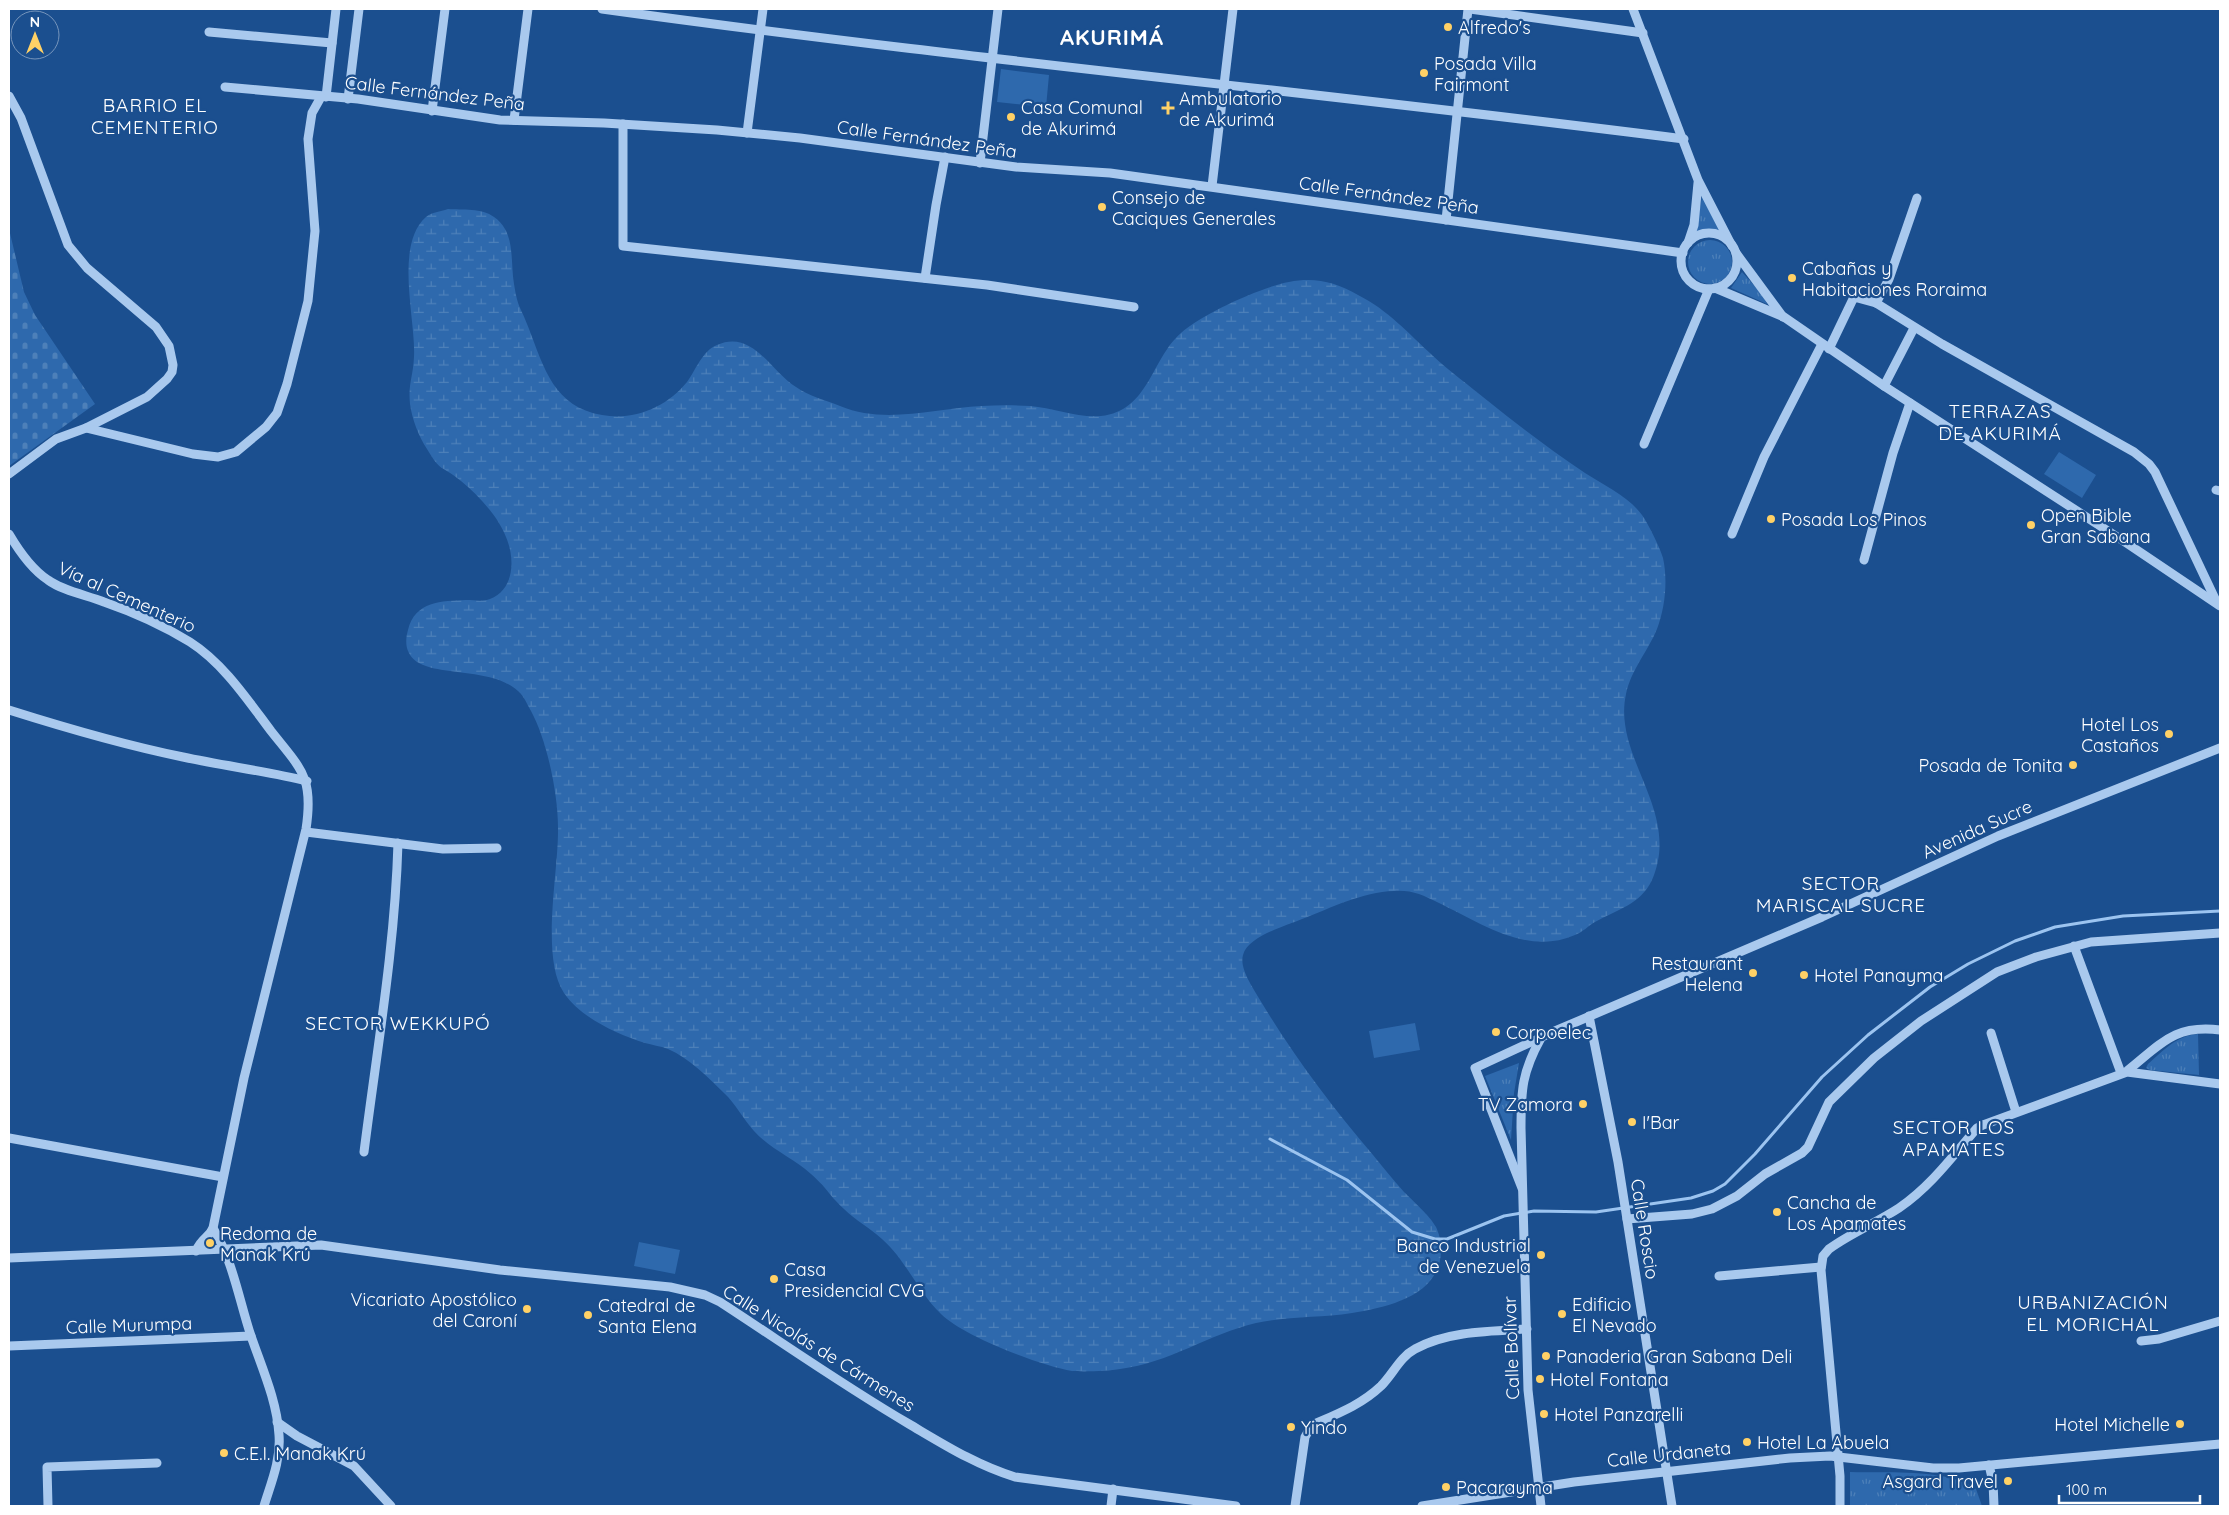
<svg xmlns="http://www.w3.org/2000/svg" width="2229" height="1515" font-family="Quicksand,sans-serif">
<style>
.grass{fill:url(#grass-tufts)}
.wetland{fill:url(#wetland-marsh)}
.cemetery{fill:url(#cemetery-stones)}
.pitch{fill:#2e69ad}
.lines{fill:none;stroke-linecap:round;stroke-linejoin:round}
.stream{stroke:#9cc4f0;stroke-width:3}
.minor{stroke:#a9c9ee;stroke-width:9}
.poi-dot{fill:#ffd166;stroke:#1b4f8f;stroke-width:2}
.labels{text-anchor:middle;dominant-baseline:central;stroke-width:4.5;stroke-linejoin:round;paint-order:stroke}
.poi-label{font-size:18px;fill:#fff;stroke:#1b4f8f;text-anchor:start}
.street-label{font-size:18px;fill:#fff;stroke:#1b4f8f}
.neighbourhood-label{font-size:19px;letter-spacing:1px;fill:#fff;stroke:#1b4f8f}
.district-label{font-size:22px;font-weight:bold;letter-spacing:1px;fill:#fff;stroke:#1b4f8f}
</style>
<defs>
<pattern id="grass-tufts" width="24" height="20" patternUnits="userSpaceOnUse" patternTransform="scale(1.25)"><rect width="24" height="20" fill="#2e69ad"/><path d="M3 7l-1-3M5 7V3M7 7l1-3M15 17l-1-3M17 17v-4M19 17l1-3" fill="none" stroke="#4d80b9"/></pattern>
<pattern id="wetland-marsh" width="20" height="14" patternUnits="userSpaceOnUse" patternTransform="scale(1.25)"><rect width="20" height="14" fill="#2e69ad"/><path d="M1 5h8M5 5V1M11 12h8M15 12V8" fill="none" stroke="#4d80b9"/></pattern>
<pattern id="cemetery-stones" width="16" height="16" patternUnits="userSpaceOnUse" patternTransform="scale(1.25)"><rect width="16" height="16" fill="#2e69ad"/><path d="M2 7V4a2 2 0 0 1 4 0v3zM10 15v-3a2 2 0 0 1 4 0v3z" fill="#4d80b9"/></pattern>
</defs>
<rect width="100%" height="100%" fill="#1b4f8f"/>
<g class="grass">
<polygon points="1702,196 1720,232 1720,233 1708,230 1696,232"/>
<circle cx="1710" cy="262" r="22"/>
<polygon points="1742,272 1762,294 1767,304 1731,288"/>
<path d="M2198,1034l1,41 -49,-5 -4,-2 2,-4c16,-14 28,-28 50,-30z"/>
<polygon points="1519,1063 1514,1093 1511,1140 1485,1076"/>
<path d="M1850,1472c35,1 98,-4 126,17l6,17h-132z"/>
</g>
<path class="wetland" d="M448,209c14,1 34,-1 46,8 22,15 16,44 20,67 4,25 6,21 15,45 15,39 25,78 73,86 32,6 65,-8 85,-33 9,-12 15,-31 30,-37 36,-16 54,27 79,42 13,9 29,13 44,19 45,19 95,2 142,0 16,-1 32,-1 48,0 23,2 48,12 71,10 48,-5 50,-57 80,-83 21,-19 80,-46 108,-51 26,-5 46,0 69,13 30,15 50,38 74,60 18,17 38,31 56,46 31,25 64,50 97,72 20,13 43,23 57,42 6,8 19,35 21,43 5,23 2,50 -6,71 -9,22 -26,41 -31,65 -14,64 56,117 26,186 -12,25 -34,29 -57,42 -7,4 -12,10 -20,13 -48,21 -94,-12 -136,-32 -17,-8 -26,-13 -45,-12 -32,1 -63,17 -92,28 -16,7 -54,17 -59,36 -4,14 11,34 17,45 33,55 71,106 113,155 10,12 20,25 31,37 8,8 26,24 32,35 3,7 6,16 5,24 -1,45 -53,56 -89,62 -32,5 -65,3 -96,10 -47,11 -87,40 -136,46 -11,2 -36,3 -48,2 -31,-5 -109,-35 -131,-57 -23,-22 -35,-54 -59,-75 -12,-11 -27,-19 -38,-30 -20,-19 -12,-16 -33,-35 -18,-16 -41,-25 -57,-43 -11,-12 -18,-27 -30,-38 -16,-16 -35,-35 -56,-44 -8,-3 -16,-4 -23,-6 -28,-9 -64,-25 -81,-50 -24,-36 -5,-122 -6,-166 0,-33 -11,-87 -27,-116 -4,-7 -7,-15 -13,-20 -29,-27 -96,-11 -109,-38 -4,-7 -3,-16 -1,-23 7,-29 34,-29 58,-30 8,0 17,2 24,-1 25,-10 25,-41 16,-62 -8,-21 -28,-42 -45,-56 -22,-18 -19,-7 -34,-32 -8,-12 -15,-30 -17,-45 -2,-21 3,-26 4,-47 2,-37 -20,-112 12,-140 6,-5 14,-5 22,-8z"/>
<polygon class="cemetery" points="9,229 24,292 35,315 95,404 9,466"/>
<g class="pitch">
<polygon points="1001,69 1049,75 1046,107 997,102"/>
<polygon points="2059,452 2096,475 2082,498 2044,474"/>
<polygon points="1415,1023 1420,1050 1374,1058 1369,1031"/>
<polygon points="639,1242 680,1250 675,1274 634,1266"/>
</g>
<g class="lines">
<polyline class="stream" points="1270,1139 1347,1180 1412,1232 1435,1239 1447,1239 1504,1216 1534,1211 1596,1212 1691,1198 1713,1191 1725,1184 1755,1154 1822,1077 1868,1035 1930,987 1968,964 2015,941 2055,927 2123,916 2220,911"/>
<g class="minor">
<path d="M602,9c360,50 722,84 1082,130"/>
<polyline points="1470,9 1643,33"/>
<polyline points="1633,9 1698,180 1732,246"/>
<polyline points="209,32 332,43"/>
<polyline points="225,87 358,99 500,120 604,123 717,130 800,138 1016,167 1110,173 1683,253"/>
<polyline points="9,96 21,118 68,245 87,268 156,327 169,346 173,365 172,372 167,379 147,397 86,428 56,439 9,474"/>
<polyline points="326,97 336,9"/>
<polyline points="348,99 359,9"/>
<polyline points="432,111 445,9"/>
<polyline points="514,120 528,9"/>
<polyline points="623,124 623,246 987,285 1134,307"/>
<polyline points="747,133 763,9"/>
<polyline points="980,163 998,9"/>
<polyline points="1212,186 1233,9"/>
<polyline points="1446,220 1468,9"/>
<circle cx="1709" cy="261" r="28"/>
<polyline points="1688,243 1694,225 1698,183"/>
<polyline points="1736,253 1783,317"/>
<polyline points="925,278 936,205 945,157"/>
<polyline points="1715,288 1784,317 1884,386 2128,544 2220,606"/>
<polyline points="1876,303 1889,279 1917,198"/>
<polyline points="1829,349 1854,297 1876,303 1942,344 2134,452 2149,464 2155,472 2217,603"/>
<polyline points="1884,386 1914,328"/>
<polyline points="86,428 193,454 218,457 236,452 266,427 277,413 287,384 308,301 315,231 308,139 312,113 321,97"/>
<polyline points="1644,444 1709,289"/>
<polyline points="2216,490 2220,491"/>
<path d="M9,534c10,17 22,35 39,46 15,11 38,15 56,22 29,10 60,24 86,40 33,21 57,57 81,89 30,38 43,46 35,98l-62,249 -31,150c-4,10 -11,9 -17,23"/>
<polyline points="1732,534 1764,457 1822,344"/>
<polyline points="1864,560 1893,453 1910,403"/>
<path d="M9,710c57,18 115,35 174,47 41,9 83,14 124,24"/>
<polyline points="306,832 443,849 497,848"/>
<polyline points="2074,946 2121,1073"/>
<polyline points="1589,1016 1618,1162 1672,1506"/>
<polyline points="1991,1033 2016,1112"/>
<path d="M2127,1071c33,-26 47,-47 93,-41"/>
<polyline points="9,1138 223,1177"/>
<path d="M364,1152c13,-103 31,-205 34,-309"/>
<polyline points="1522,1188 1475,1068 1555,1031 1822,917 1998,836 2220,748"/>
<polyline points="1627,1219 1692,1214 1712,1209 1737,1196 1765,1174 1802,1153 1808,1147 1829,1102 1874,1058 1921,1021 1997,972 2036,957 2091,942 2220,933"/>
<path d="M213,1228c20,33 26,72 38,108 11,32 26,65 28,99 2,25 -8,48 -15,71"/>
<path d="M9,1258l312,-13 179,25 170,17 35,8 15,7c63,41 124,84 189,122 34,20 67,41 106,53l221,29"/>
<polyline points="1719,1276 1821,1267"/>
<polyline points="2141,1341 2159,1339 2220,1321"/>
<polyline points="9,1346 251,1336"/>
<polyline points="277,1422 297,1436 354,1466 391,1506"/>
<polyline points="1989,1465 1993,1482 1994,1506"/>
<polyline points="48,1506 47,1467 157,1463"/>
<polyline points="1111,1506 1113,1489"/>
<path d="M1295,1506l10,-69 7,-12c25,-11 49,-20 69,-39 12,-12 19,-29 34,-37 32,-18 76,-18 112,-20"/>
<polyline points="1422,1506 1574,1482 1790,1458 1830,1456 1933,1468 1959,1468 2220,1444"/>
<path d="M1541,1506l-13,-116 -7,-262c0,-38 1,-56 20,-90"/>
<path d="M1840,1506v-30l-19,-206 2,-14 6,-7c22,-16 47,-26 70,-41 31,-21 53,-51 78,-80l6,-3 144,-53 93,12"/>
</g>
</g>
<g class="poi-dot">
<circle cx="1448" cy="27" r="5"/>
<circle cx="1424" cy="73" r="5"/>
<path d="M1165.5 100.5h5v5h5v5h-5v5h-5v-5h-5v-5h5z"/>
<circle cx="1011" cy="117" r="5"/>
<circle cx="1102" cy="207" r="5"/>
<circle cx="1792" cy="278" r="5"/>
<circle cx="1771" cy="519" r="5"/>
<circle cx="2031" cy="525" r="5"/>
<circle cx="2169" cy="734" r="5"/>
<circle cx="2073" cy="765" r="5"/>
<circle cx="1753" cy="973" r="5"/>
<circle cx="1804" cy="975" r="5"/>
<circle cx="1496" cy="1032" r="5"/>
<circle cx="1583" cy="1104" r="5"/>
<circle cx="1632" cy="1122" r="5"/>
<circle cx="1777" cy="1212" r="5"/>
<circle cx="210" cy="1243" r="5"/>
<circle cx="1541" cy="1255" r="5"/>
<circle cx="774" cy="1279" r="5"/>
<circle cx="527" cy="1309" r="5"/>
<circle cx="1562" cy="1314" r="5"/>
<circle cx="588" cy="1315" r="5"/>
<circle cx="1546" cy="1356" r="5"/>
<circle cx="1540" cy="1379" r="5"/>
<circle cx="1544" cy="1414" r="5"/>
<circle cx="2180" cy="1424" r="5"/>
<circle cx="1291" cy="1427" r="5"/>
<circle cx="1747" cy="1442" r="5"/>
<circle cx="224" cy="1453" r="5"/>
<circle cx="2008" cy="1481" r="5"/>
<circle cx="1446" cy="1487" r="5"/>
</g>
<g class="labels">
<g class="poi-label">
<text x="1458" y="27">Alfredo's</text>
<text x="1434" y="63">Posada Villa<tspan x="1434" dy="21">Fairmont</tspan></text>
<text x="1179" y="98">Ambulatorio<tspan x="1179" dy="21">de Akurimá</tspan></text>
<text x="1021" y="107">Casa Comunal<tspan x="1021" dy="21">de Akurimá</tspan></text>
<text x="1112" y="197">Consejo de<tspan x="1112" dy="21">Caciques Generales</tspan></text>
<text x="1802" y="268">Cabañas y<tspan x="1802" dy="21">Habitaciones Roraima</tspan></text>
<text x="2041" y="515">Open Bible<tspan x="2041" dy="21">Gran Sabana</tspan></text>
<text x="1781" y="519">Posada Los Pinos</text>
<text x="2159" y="724" text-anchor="end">Hotel Los<tspan x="2159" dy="21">Castaños</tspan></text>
<text x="2063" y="765" text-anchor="end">Posada de Tonita</text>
<text x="1743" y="963" text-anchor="end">Restaurant<tspan x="1743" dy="21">Helena</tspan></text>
<text x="1814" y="975">Hotel Panayma</text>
<text x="1506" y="1032">Corpoelec</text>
<text x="1573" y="1104" text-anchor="end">TV Zamora</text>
<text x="1642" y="1122">I'Bar</text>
<text x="1787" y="1202">Cancha de<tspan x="1787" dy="21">Los Apamates</tspan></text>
<text x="220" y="1233">Redoma de<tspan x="220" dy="21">Manak Krú</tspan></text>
<text x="1531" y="1245" text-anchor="end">Banco Industrial<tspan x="1531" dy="21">de Venezuela</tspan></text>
<text x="784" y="1269">Casa<tspan x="784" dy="21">Presidencial CVG</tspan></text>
<text x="517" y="1299" text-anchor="end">Vicariato Apostólico<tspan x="517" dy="21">del Caroní</tspan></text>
<text x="1572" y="1304">Edificio<tspan x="1572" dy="21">El Nevado</tspan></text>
<text x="598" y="1305">Catedral de<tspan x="598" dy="21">Santa Elena</tspan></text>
<text x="1556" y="1356">Panaderia Gran Sabana Deli</text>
<text x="1550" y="1379">Hotel Fontana</text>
<text x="1554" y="1414">Hotel Panzarelli</text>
<text x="2170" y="1424" text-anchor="end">Hotel Michelle</text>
<text x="1301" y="1427">Yindo</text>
<text x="1757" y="1442">Hotel La Abuela</text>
<text x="234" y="1453">C.E.I. Manak Krú</text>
<text x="1998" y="1481" text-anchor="end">Asgard Travel</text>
<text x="1456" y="1487">Pacarayma</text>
</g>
<g class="street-label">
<text transform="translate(435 93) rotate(7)">Calle Fernández Peña</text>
<text transform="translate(927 139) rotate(8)">Calle Fernández Peña</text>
<text transform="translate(1389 195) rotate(8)">Calle Fernández Peña</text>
<text transform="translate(127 597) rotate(24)">Vía al Cementerio</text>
<text transform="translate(1977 829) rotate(-24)">Avenida Sucre</text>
<text transform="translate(1645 1229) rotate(81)">Calle Roscio</text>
<text transform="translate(129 1325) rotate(-2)">Calle Murumpa</text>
<text transform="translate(819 1348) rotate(32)">Calle Nicolás de Cármenes</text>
<text transform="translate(1511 1348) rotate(-92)">Calle Bolívar</text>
<text transform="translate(1669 1454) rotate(-6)">Calle Urdaneta</text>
</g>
<g class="neighbourhood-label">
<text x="155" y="105">BARRIO EL<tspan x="155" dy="22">CEMENTERIO</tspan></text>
<text x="2000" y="411">TERRAZAS<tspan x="2000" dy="22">DE AKURIMÁ</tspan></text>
<text x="1841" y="883">SECTOR<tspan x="1841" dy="22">MARISCAL SUCRE</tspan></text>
<text x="398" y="1023">SECTOR WEKKUPÓ</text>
<text x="1954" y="1127">SECTOR LOS<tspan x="1954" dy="22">APAMATES</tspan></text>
<text x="2093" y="1302">URBANIZACIÓN<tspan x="2093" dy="22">EL MORICHAL</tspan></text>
</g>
<g class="district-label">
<text x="1112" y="37">AKURIMÁ</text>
</g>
</g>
<rect width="2229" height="1515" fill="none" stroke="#ffffff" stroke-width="20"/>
<g transform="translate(35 35)"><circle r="24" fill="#1b4f8f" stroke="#7695bc"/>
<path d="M0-4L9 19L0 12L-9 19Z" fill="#ffd166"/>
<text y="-8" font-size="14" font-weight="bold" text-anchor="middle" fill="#ffffff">N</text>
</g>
<path d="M2059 1495v8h141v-8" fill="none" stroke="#ffffff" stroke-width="2.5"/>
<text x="2066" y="1495" font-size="15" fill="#ffffff" stroke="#1b4f8f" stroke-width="4" paint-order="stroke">100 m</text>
</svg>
